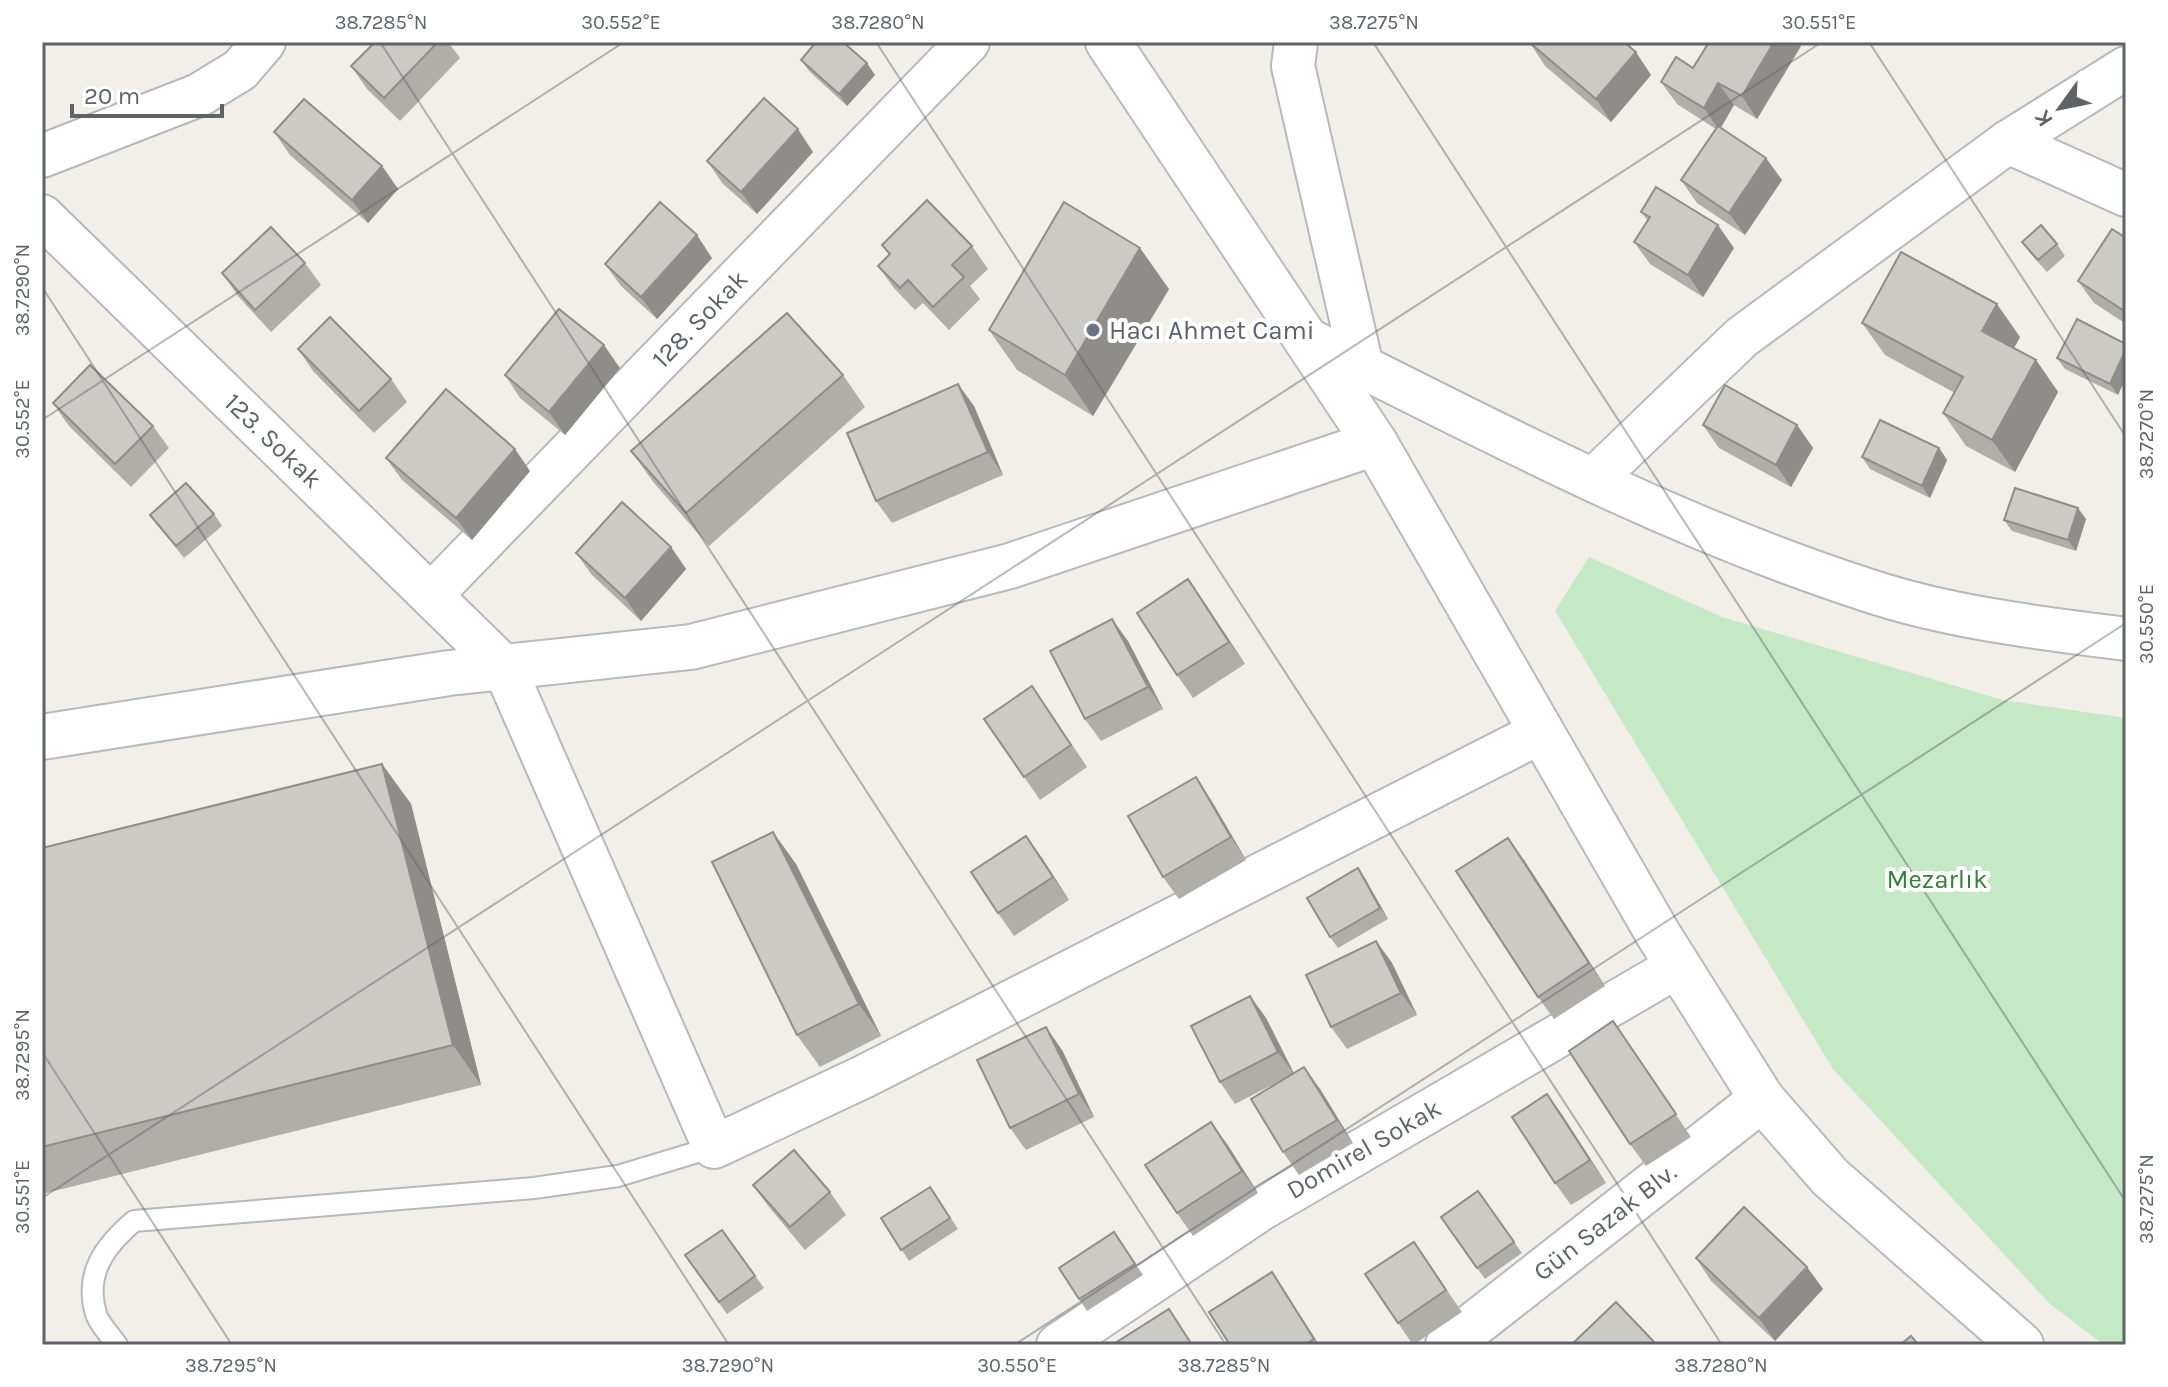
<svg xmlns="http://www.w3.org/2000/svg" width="2168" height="1387" font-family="Karla,sans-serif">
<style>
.green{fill:#c5e8c5}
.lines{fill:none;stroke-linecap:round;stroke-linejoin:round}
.service-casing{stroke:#b5b8bc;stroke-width:24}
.minor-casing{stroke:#b5b8bc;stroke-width:46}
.tertiary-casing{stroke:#b5b8bc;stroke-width:48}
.secondary-casing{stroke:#b6babf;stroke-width:48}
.service{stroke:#fff;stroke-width:20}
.minor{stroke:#fff;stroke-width:42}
.tertiary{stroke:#fff;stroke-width:44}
.secondary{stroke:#fff;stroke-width:44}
.wall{fill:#afaea9}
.shaded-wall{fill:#8f8d8a}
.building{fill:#cccac5;stroke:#8f8d8a;stroke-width:2}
.ticks{fill:none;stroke:#5f6368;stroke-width:2;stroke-opacity:0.45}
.worship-dot{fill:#6b7280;stroke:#fff;stroke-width:3}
.labels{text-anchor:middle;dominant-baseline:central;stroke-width:8;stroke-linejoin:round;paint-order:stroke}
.street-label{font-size:26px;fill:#5f6368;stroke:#fff}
.worship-label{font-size:26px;fill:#5b616d;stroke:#fff;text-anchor:start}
.park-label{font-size:26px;fill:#348238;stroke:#fff}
.neatline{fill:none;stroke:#5f6368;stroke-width:3}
.ticks-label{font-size:20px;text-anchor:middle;fill:#5f6368}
</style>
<rect width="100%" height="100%" fill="#f1efe8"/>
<polygon class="green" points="1589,557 1722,617 2003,700 2126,718 2126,1345 2104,1345 2049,1303 1833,1069 1555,611"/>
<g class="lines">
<g class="service-casing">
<path id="service" d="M117,1345c-6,-9 -18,-21 -21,-31 -12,-41 9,-68 38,-93l400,-33 84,-12 96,-29"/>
</g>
<g class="minor-casing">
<g id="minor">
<polyline points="1296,42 1293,66 1362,367"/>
<polyline points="2008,142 2126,195"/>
<polyline points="42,156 199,95 240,70 264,42"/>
<polyline points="42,216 504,667 714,1147 863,1077 1539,733"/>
<path d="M1307,339c184,92 367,189 563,252 82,27 171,37 256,48"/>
<polyline points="1593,480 1742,337 2008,142 2126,68"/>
<polyline points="431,595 968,42"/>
<polyline points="1058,1345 1261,1209 1678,966"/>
</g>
</g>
<g class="tertiary-casing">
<polyline id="tertiary" points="1448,1345 1762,1099"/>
</g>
<g class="secondary-casing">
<g id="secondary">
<polyline points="1108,42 1375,443 1658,934 1762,1099 1830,1177 2021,1345"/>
<polyline points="42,737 449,673 691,647 1010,566 1375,443"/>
</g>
</g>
<use href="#service" class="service"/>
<use href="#minor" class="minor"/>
<use href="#tertiary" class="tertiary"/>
<use href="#secondary" class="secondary"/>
</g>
<g class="wall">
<polygon points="375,42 448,42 460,58 400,121 367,89 351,66"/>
<polygon points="1530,43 1651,75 1611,122 1545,66"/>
<polygon points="1801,46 1757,119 1734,105 1721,128 1782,180 1745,235 1697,203 1681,180 1716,129 1677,104 1661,82 1693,68"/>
<polygon points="801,60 875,75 847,106 809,71"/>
<polygon points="274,132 382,166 398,189 368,223 290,155"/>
<polygon points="813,152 757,214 723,184 707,161"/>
<polygon points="1641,212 1734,248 1703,297 1650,264 1634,242 1648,221"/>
<polygon points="2126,238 2126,324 2094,303 2078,281"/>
<polygon points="2022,242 2057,244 2065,256 2047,272 2030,253"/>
<polygon points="882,245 972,246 988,269 970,286 980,299 949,330 923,303 915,310 894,288 878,266 889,255"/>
<polygon points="712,258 657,319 621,286 605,264"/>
<polygon points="305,263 321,285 271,332 238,296 222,273"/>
<polygon points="1169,289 1093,416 1017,370 989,330"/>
<polygon points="2077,319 2118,395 2065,369 2057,358"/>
<polygon points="1862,323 2020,337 2014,348 2036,360 2058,392 2015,472 1966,446 1943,413 1955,393 1885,355"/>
<polygon points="298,349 391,379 407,402 374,433 313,371"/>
<polygon points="620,368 565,435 520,398 505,375"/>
<polygon points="843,375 865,407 709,546 654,483 631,451"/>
<polygon points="53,403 153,426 169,448 131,487 69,426"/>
<polygon points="974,406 1003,475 892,523 876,501"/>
<polygon points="1703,425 1797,425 1813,448 1791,487 1719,448"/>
<polygon points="1939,448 1947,460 1930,498 1870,469 1862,457"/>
<polygon points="386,458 530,471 472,540 402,480"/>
<polygon points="214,514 222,526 184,558 150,515"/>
<polygon points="2086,519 2076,551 2012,531 2004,520"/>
<polygon points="671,547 686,569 641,621 592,575 576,553"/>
<polygon points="1204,602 1245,664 1193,698 1177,675"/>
<polygon points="1128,641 1163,709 1101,741 1085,719"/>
<polygon points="1048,709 1087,767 1040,800 984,719"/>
<polygon points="382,764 411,804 481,1085 42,1194 42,848"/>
<polygon points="1211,800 1246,860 1179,899 1163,877"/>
<polygon points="1042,858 1069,900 1014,936 998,913"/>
<polygon points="1524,860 1605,986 1554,1019 1538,997"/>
<polygon points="796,864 881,1036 820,1067 797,1035"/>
<polygon points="1358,868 1388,919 1338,948 1330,937"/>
<polygon points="1376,941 1392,963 1417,1015 1347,1049 1331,1027"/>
<polygon points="1250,996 1266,1018 1294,1073 1320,1089 1353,1143 1299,1175 1283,1152 1280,1081 1235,1104 1220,1082"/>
<polygon points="1613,1021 1691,1137 1646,1166 1630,1144"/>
<polygon points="1062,1050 1094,1117 1026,1150 1010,1128"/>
<polygon points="1547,1094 1606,1183 1571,1205 1555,1183"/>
<polygon points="1227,1144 1258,1193 1193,1236 1177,1213"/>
<polygon points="753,1185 830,1192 846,1215 805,1250 769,1207"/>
<polygon points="930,1187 958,1229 909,1261 881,1218"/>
<polygon points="1478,1191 1522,1253 1485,1279 1441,1217"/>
<polygon points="722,1230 764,1288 727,1314 685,1255"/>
<polygon points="1114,1232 1143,1275 1087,1311 1059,1268"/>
<polygon points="1414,1242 1462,1312 1413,1345 1365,1274"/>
<polygon points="1696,1258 1807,1267 1823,1289 1775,1341 1711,1281"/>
<polygon points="1272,1272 1287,1295 1319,1345 1230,1345"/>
</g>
<g class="shaded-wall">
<polygon points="1774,42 1798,42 1801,46 1757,119 1742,96"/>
<polygon points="1636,52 1651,75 1611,122 1596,99"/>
<polygon points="867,63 875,75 847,106 839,94"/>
<polygon points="1718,83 1734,105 1719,130 1704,108"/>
<polygon points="798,129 813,152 757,214 741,192"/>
<polygon points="1766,158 1782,180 1745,235 1729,213"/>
<polygon points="382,166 398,189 368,223 352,200"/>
<polygon points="1718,225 1734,248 1703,297 1688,275"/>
<polygon points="697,235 712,258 657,319 641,297"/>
<polygon points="1140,248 1169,289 1093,416 1065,375"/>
<polygon points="1997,304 2020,337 2005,364 1982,331"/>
<polygon points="604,345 620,368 565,435 549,412"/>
<polygon points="2126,349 2126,378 2118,395 2110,384"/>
<polygon points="2036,360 2058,392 2015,472 1992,440"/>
<polygon points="958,384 974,406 1003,475 988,452"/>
<polygon points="1797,425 1813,448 1791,487 1776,465"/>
<polygon points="1939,448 1947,460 1930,498 1922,486"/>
<polygon points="515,449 530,471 472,540 456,518"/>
<polygon points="2078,508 2086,519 2076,551 2068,540"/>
<polygon points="671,547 686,569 641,621 625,598"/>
<polygon points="1188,579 1204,602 1245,664 1229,642"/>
<polygon points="1112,619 1128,641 1163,709 1148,687"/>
<polygon points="382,764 411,804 481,1085 453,1045"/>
<polygon points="1196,777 1211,800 1246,860 1231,837"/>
<polygon points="773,832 796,864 881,1036 859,1004"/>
<polygon points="1026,836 1042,858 1069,900 1053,877"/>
<polygon points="1508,838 1524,860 1605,986 1589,963"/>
<polygon points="1358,868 1366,880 1388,919 1380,908"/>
<polygon points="1376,941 1392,963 1417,1015 1401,993"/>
<polygon points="1250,996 1266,1018 1294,1074 1278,1052"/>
<polygon points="1046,1027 1062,1050 1094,1117 1079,1094"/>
<polygon points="1304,1067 1320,1089 1353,1143 1337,1120"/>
<polygon points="1547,1094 1563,1116 1606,1183 1590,1160"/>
<polygon points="1211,1122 1227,1144 1258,1193 1242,1171"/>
<polygon points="1807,1267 1823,1289 1775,1341 1759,1318"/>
<polygon points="1272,1272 1287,1295 1319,1345 1314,1339"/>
</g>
<g class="building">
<polygon points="375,42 438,42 384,98 351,66"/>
<polygon points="816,42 843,42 867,63 839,94 801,60"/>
<polygon points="1531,42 1624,42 1636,52 1596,99 1530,43"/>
<polygon points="1709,42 1774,42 1742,96 1718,83 1704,108 1661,82 1676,57 1693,68"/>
<polygon points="764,98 798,129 741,192 707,161"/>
<polygon points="304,99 382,166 352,200 274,132"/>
<polygon points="1718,126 1766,158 1729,213 1681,180"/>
<polygon points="1656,187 1718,225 1688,275 1634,242 1650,217 1641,212"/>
<polygon points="927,200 972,246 952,265 964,277 933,307 908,280 900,288 878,266 890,254 882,245"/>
<polygon points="660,202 697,235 641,297 605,264"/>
<polygon points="1064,202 1140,248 1065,375 989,330"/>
<polygon points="2041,225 2057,244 2038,260 2022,242"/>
<polygon points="271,227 305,263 255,310 222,273"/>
<polygon points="2112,229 2126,238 2126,312 2078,281"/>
<polygon points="1901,252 1997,304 1982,331 2036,360 1992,440 1943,413 1963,377 1862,323"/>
<polygon points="559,309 604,345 549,412 505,375"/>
<polygon points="787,313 843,375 686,513 631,451"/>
<polygon points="330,317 391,379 359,411 298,349"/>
<polygon points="2077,319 2126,344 2126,349 2110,384 2057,358"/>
<polygon points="90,365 153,426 115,464 53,403"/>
<polygon points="958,384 988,452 876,501 847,433"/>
<polygon points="1725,385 1797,425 1776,465 1703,425"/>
<polygon points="446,389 515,449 456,518 386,458"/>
<polygon points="1880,420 1939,448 1922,486 1862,457"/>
<polygon points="186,483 214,514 176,546 150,515"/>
<polygon points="2015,488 2078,508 2068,540 2004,520"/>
<polygon points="622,502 671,547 625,598 576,553"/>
<polygon points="1188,579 1229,642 1177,675 1137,613"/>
<polygon points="1112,619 1148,687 1085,719 1050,651"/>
<polygon points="1032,686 1071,745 1024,777 984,719"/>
<polygon points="382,764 453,1045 42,1147 42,848"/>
<polygon points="1196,777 1231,837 1163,877 1128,816"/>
<polygon points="773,832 859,1004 797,1035 712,862"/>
<polygon points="1026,836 1053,877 998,913 971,872"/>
<polygon points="1508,838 1589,963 1538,997 1456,871"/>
<polygon points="1358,868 1380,908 1330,937 1307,898"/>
<polygon points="1376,941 1401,993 1331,1027 1306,975"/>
<polygon points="1250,996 1278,1052 1220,1082 1191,1026"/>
<polygon points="1613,1021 1676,1114 1630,1144 1569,1051"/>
<polygon points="1046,1027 1079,1094 1010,1128 977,1060"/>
<polygon points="1304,1067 1337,1120 1283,1152 1251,1099"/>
<polygon points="1547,1094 1590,1160 1555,1183 1512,1117"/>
<polygon points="1211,1122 1242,1171 1177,1213 1145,1165"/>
<polygon points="794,1150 830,1192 790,1227 753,1185"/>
<polygon points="930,1187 950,1218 901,1250 881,1218"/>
<polygon points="1478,1191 1514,1242 1477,1268 1441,1217"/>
<polygon points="1744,1207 1807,1267 1759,1318 1696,1258"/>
<polygon points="722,1230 755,1276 719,1302 685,1255"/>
<polygon points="1114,1232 1135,1264 1079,1299 1059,1268"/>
<polygon points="1414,1242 1446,1290 1398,1323 1365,1274"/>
<polygon points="1272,1272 1314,1339 1304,1345 1230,1345 1209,1312"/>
<polygon points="1616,1302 1657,1345 1571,1345"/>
<polygon points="1169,1309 1192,1345 1112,1345"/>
<polygon points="1911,1336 1919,1345 1900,1345"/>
</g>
<path class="ticks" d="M380,42l846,1303M876,42l846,1303M1373,42l753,1160M1869,42l257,395M42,287l687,1058M42,420l582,-378M42,1052l190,293M42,1198l1780,-1156M1014,1345l1112,-722"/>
<circle class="worship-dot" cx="1093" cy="330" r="8"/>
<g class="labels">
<g class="street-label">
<text transform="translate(700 319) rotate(-46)">128. Sokak</text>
<text transform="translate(273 441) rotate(44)">123. Sokak</text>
<text transform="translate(1364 1149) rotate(-30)">Domirel Sokak</text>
<text transform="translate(1605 1222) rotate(-38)">Gün Sazak Blv.</text>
</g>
<g class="worship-label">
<text x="1109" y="330">Hacı Ahmet Cami</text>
</g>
<g class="park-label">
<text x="1937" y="879">Mezarlık</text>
</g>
</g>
<rect width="2168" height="1387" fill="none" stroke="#ffffff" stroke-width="88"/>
<g transform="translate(2060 108) rotate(237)" stroke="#ffffff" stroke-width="6" paint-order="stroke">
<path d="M0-6L14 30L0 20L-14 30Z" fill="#5f6368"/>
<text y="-12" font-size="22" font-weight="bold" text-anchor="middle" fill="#5f6368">K</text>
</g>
<path d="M72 104v12h150v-12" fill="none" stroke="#5f6368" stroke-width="4"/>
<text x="84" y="104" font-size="24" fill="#5f6368" stroke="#ffffff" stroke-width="6" paint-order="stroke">20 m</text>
<rect x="44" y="44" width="2080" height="1299" class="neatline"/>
<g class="ticks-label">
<text x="381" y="29">38.7285°N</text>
<text x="621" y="29">30.552°E</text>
<text x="878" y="29">38.7280°N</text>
<text x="1374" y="29">38.7275°N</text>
<text x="1819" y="29">30.551°E</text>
<text transform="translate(22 290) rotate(-90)" y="7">38.7290°N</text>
<text transform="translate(22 419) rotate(-90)" y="7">30.552°E</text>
<text transform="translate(2146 434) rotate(-90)" y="7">38.7270°N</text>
<text transform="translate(2146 624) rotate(-90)" y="7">30.550°E</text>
<text transform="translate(22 1055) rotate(-90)" y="7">38.7295°N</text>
<text transform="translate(22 1197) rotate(-90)" y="7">30.551°E</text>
<text transform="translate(2146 1199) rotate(-90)" y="7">38.7275°N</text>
<text x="231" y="1372">38.7295°N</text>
<text x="728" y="1372">38.7290°N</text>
<text x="1017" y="1372">30.550°E</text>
<text x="1224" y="1372">38.7285°N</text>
<text x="1721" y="1372">38.7280°N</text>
</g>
</svg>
